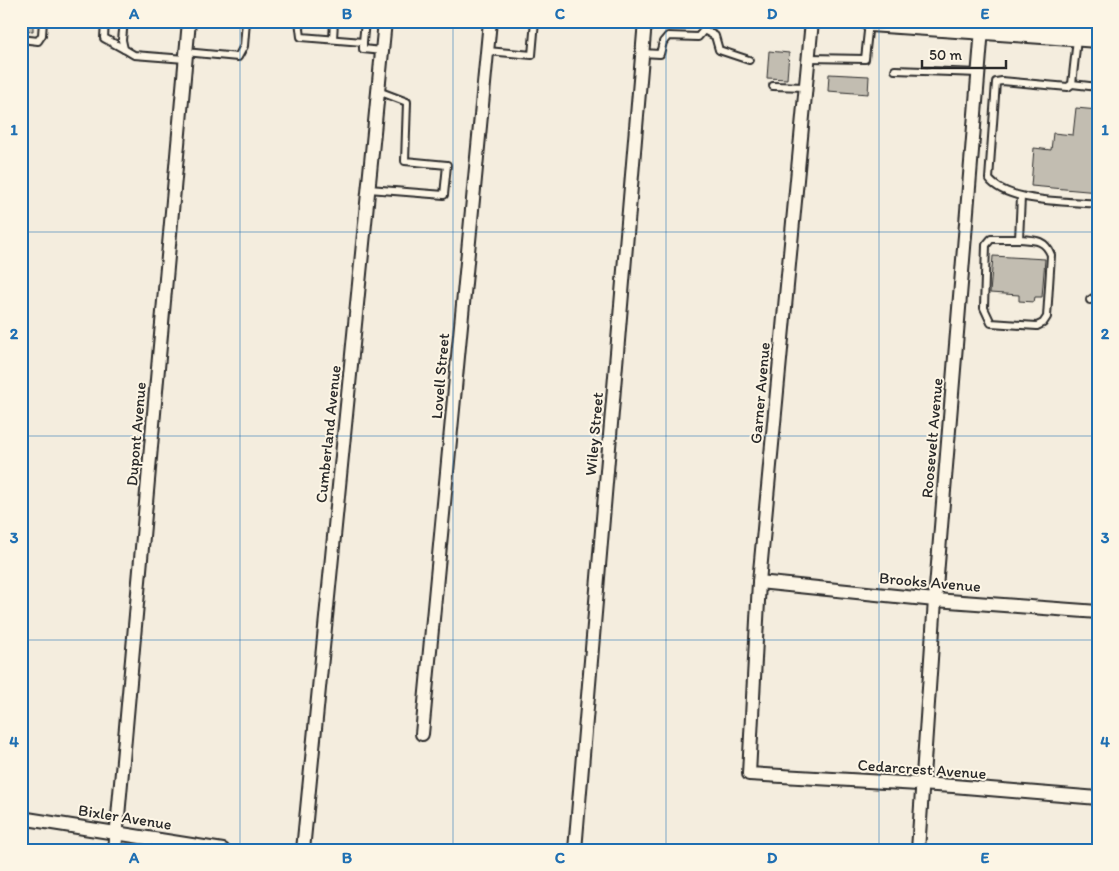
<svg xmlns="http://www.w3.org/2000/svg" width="1119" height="871" font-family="Itim,sans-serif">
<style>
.building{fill:#c2bdb1;stroke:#2b2b2b}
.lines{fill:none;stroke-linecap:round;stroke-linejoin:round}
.lane-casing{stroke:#2b2b2b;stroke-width:10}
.street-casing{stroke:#2b2b2b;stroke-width:16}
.primary-casing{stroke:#2b2b2b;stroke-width:24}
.lane{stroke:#fcf5e5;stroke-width:6}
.street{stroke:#fcf5e5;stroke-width:12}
.primary{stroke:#fcf5e5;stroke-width:20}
.grid{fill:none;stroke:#1f6fb2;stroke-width:1;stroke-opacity:0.55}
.labels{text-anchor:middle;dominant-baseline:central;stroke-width:4;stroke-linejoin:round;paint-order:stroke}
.street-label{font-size:16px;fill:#2b2b2b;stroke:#fcf5e5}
.neatline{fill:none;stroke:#1f6fb2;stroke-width:2}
.grid-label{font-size:16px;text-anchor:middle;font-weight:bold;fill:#1f6fb2}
</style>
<rect width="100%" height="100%" fill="#f4edde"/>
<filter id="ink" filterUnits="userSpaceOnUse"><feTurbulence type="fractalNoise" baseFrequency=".02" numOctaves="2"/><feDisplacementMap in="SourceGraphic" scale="10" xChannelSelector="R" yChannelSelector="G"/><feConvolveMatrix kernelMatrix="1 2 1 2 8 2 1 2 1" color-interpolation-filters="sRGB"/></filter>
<g filter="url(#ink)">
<g class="building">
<polygon points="21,21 33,21 33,31 21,30"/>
<polygon points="769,51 789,53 787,79 767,78"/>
<polygon points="829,74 869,76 868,94 828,91"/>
<polygon points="1076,108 1098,110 1098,192 1031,186 1034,148 1051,150 1053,133 1073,135"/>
<polygon points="993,256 1045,259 1042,297 1035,297 1034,302 1019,301 1019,295 990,293"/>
</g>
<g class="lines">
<g class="lane-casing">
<g id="lane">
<polyline points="105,21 104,38 124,49"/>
<polyline points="124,21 122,40 124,49 134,55 185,59"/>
<polyline points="299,21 301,37 363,42 363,49 382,51"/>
<polyline points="299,21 307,22"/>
<polyline points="704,30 715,36 719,50 749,60"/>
<polyline points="21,39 38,41 42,35 43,21"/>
<polyline points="333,39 334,21"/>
<path d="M1077,39l-5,45 -4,3 -66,-6 -6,1 -7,97c18,24 80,22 109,25"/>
<polyline points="363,42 365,21"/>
<polyline points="487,51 532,55 535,21"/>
<polyline points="185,52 238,57 244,46 246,21"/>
<polyline points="642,53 660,54 663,42 668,36 698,37 704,30 705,21"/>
<polyline points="809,58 865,59 869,22"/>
<polyline points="895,70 979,73"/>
<polyline points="1072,84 1098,87"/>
<polyline points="773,86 806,87"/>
<polyline points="369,189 444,195 447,165 405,161 407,102 378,91"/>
<path d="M1019,239c15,1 26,0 32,16l-4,62 -4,6 -6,3 -46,-3 -7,-15 2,-63 5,-6h28l2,-42"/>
<polyline points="1090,300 1098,295"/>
</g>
</g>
<g class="street-casing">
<g id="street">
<polyline points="812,21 759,582 749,774 953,786 1098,798"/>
<polyline points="759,582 935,600 1098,612"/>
<polyline points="422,734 490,21"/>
<polyline points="21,818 223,850"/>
<polyline points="115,850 189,21"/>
<polyline points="303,850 385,21"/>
<polyline points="575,850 645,21"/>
<polyline points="918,850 935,600 982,29"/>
</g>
</g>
<g class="primary-casing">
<polyline id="primary" points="870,21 1098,37"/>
</g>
<use href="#lane" class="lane"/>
<use href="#street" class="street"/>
<use href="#primary" class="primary"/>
</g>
</g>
<path class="grid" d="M240,21v829M453,21v829M666,21v829M879,21v829M21,232h1077M21,436h1077M21,640h1077"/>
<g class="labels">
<g class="street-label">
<text transform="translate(440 376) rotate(-85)">Lovell Street</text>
<text transform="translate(760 393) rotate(-85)">Garner Avenue</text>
<text transform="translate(136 434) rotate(-85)">Dupont Avenue</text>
<text transform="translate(328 434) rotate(-84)">Cumberland Avenue</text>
<text transform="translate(594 434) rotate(-85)">Wiley Street</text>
<text transform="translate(932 438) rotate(-85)">Roosevelt Avenue</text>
<text transform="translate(930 582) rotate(5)">Brooks Avenue</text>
<text transform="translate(922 769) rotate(4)">Cedarcrest Avenue</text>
<text transform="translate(125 817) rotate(9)">Bixler Avenue</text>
</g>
</g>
<rect width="1119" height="871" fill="none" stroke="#fcf5e5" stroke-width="55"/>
<path d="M922 60v8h84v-8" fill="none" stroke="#2b2b2b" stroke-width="2.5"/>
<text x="929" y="60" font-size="15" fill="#2b2b2b" stroke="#fcf5e5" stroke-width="4" paint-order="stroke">50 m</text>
<rect x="28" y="28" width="1064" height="816" class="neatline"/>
<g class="grid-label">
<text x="134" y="19">A</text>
<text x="347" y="19">B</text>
<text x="560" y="19">C</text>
<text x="772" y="19">D</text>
<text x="985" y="19">E</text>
<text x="14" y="135">1</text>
<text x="1105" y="135">1</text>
<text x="14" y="339">2</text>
<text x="1105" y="339">2</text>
<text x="14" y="543">3</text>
<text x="1105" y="543">3</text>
<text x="14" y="747">4</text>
<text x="1105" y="747">4</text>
<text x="134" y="863">A</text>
<text x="347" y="863">B</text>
<text x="560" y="863">C</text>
<text x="772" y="863">D</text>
<text x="985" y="863">E</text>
</g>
</svg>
